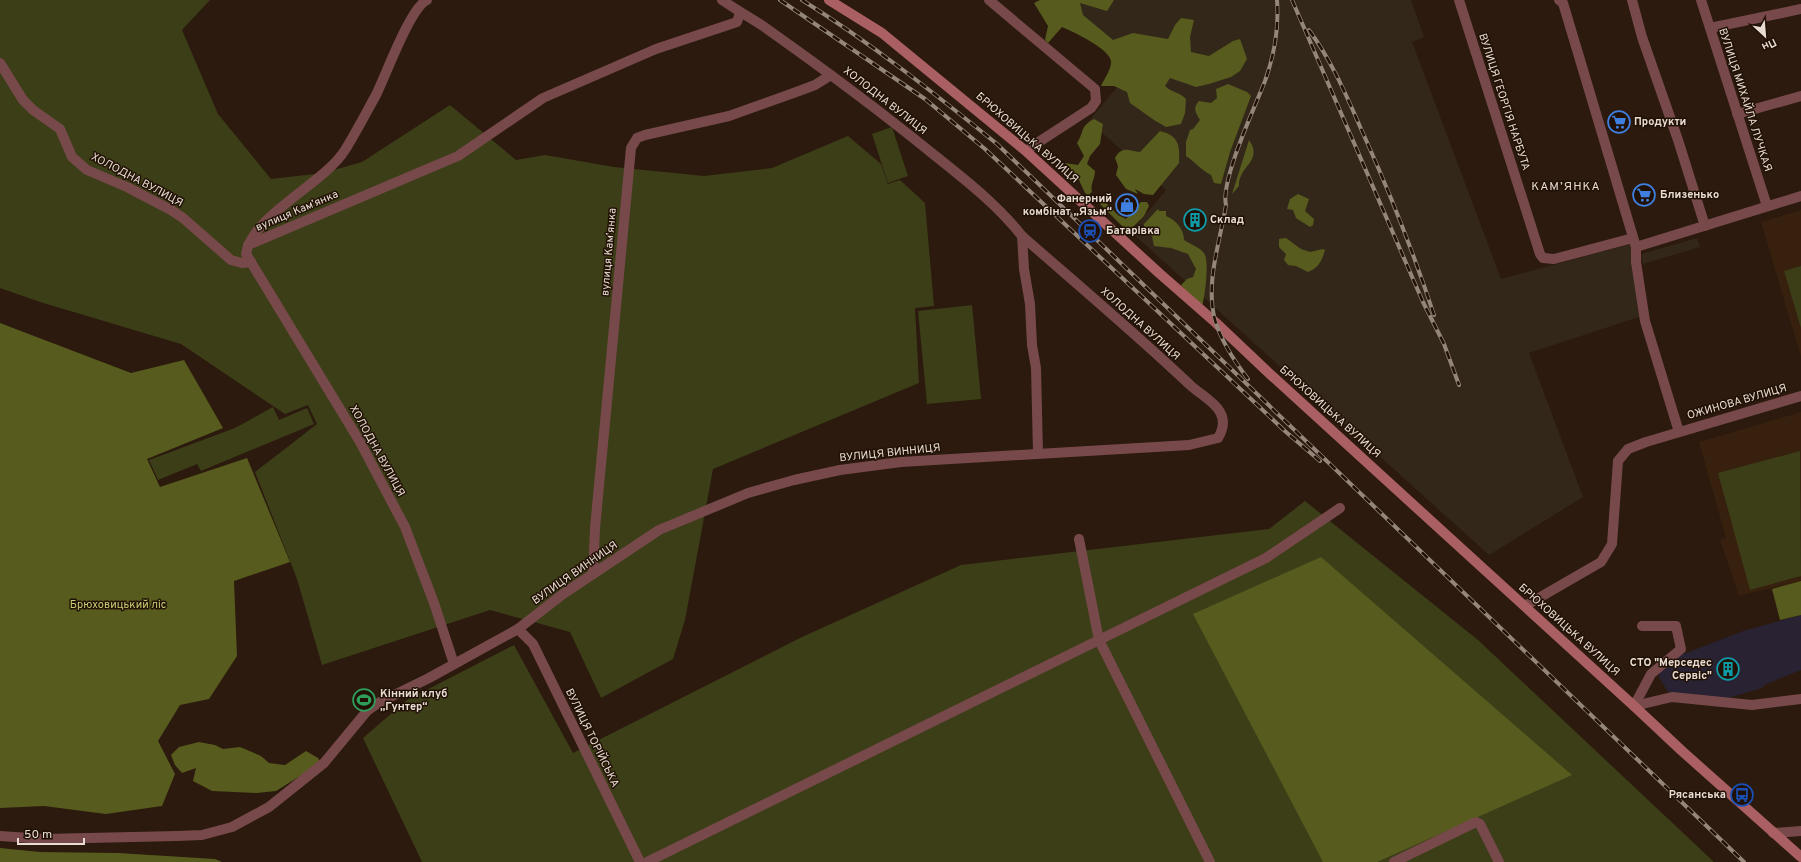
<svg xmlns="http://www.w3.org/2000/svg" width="1801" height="862" font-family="Overpass,sans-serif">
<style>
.commercial{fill:#292232}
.industrial{fill:#332719}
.built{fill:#37200e}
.green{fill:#3c3e18}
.forest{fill:#575b1d}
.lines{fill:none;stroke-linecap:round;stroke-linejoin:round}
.minor{stroke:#78494b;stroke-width:10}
.secondary{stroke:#aa5f63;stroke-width:10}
.rail-casing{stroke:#94867b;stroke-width:4}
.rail{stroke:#211105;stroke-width:2.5;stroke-dasharray:8;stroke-linecap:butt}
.labels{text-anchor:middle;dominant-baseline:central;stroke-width:3;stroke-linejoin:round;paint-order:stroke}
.street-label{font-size:11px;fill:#e8dcd3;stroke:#211105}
.poi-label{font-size:11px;font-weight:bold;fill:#e8dcd3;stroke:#211105;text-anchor:start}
.park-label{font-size:11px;fill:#c6cd73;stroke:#211105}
.neighbourhood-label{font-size:12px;letter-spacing:1px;fill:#e8dcd3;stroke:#211105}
</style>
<rect width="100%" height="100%" fill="#2b1a0d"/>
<polygon class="commercial" points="1801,615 1801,670 1766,684 1762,688 1725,699 1668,692 1659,677 1659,673 1681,655 1743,631"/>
<g class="industrial">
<polygon points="1061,0 1411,0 1424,37 1412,42 1501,279 1631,244 1642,316 1529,353 1583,497 1489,555 1131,232 1166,190 1089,121 1136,64"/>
<polygon points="1697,238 1700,247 1643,264 1641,254"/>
</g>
<g class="built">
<polygon points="1801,210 1801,357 1761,222"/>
<polygon points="1801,412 1801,581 1739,596 1720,540 1726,538 1699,442"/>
</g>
<g class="green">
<polygon points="0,0 210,0 182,30 218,114 271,179 323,173 362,162 450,105 516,160 545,155 614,167 704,176 772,168 848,136 881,164 888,184 900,180 925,203 934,306 915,308 919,383 713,469 685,620 673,659 601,698 570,632 490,610 322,665 297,579 255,472 317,424 308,405 285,414 181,344 40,302 0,288"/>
<polygon points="892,127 908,176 888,183 872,134"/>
<polygon points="1801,266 1801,328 1784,271"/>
<polygon points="972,305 981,399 927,404 918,311"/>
<polygon points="273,407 279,420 307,408 314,424 201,471 197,464 158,480 149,460 235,428"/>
<polygon points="1800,451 1801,576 1750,590 1718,473"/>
<polygon points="1305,501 1478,640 1714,862 422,862 363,738 407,700 514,645 573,753 802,637 961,565 1269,529"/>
</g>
<g class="forest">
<path d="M1040,0h74l-7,11 -27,-8 3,12 30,25 20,-7 35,6 7,-14 6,-7 13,2 -4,17 1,15 18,4 24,-15 7,-2 7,20 -7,12 -9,6 -22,7 -13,3 -26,-9 -5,8c7,7 15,6 21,13l-1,14 -4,11 -15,3 -12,-7 -24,-17 -3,-11 -13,-6h-13c3,-7 10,-16 10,-24 1,-12 -39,-31 -49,-35l-14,16 -3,-3 3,-14 -14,-23z"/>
<path d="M1228,84l19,8 4,4 -21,56 -9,32 -7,-1 -3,-8c-10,-5 -16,-13 -25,-19v-14l4,-12 3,-1 7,-9c-4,-7 -8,-12 -1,-19l12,2 6,-5 -1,-9z"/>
<path d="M1094,119l9,5 -3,20 -10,12 -3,8 8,7c0,8 -5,13 -3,21l-4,3 -3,-2 -7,-15 -13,-15 13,2 6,-9 -7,-13c8,-12 2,-16 17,-24z"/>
<path d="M1160,131c19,5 20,14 19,32l-26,32 -9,-1 -9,-5 3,5 -12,-5 -10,-14 2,-9 -3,-8c7,-13 14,-7 25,-6z"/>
<path d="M1249,140c15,21 -11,26 -10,46l-7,8z"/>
<polygon points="1298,194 1309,199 1305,211 1314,219 1313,225 1310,227 1296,218 1293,210 1287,209 1290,199"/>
<polygon points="1101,198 1118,215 1126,219 1141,202 1147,202 1149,206 1144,216 1131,229 1122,226 1100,204"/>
<path d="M1158,209l1,2h7v5c10,4 18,13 18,24 6,4 18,8 21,15 4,8 0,42 -3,51l-13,-11 -8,-10 6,-6 6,-2 3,-8 -8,-15 -17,-6 -17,-2 -2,-10 -8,-4v-8z"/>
<path d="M1286,238l15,11 9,3 13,-3 2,1c-3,10 -6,18 -17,22l-12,-6 -8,-1 -4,-5 2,-6 -7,-7v-8z"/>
<polygon points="0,323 131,373 184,360 223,428 147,459 160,487 247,458 290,562 234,581 237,656 209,699 180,705 158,741 175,774 162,806 106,814 44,806 0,808"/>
<polygon points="1321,557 1572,775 1377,862 1323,862 1193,614"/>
<polygon points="1801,581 1801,615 1780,620 1772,589"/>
<polygon points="199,742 215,745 223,749 240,747 261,756 269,763 285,765 306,751 318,758 321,763 276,791 257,793 212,791 193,781 196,768 182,773 175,765 171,755 179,747"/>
<polygon points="0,848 40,852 118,853 215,859 222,862 0,862"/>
</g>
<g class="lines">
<g class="minor">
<path d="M427,0c-17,8 -41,75 -51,95 -10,18 -20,37 -31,55 -21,34 -93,65 -99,104l114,188 45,85 29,76 20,61"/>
<polyline points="989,0 1095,89 1096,101 1091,108 1031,147 1027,152"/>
<polyline points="1459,0 1540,254 1543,258 1554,259 1633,238"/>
<polyline points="1559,0 1563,3 1636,247 1636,262 1645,321 1679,432"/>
<polyline points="1632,0 1642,37 1678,140 1705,226"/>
<polyline points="1701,0 1767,206"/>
<polyline points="1710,28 1801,9"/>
<polyline points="0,63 23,100 33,110 60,129 72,157 87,170 127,187 171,210 183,218 231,260 242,263 251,262"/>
<polyline points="1737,114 1801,96"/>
<polyline points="1022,236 1024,269 1030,304 1032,345 1036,368 1038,453"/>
<polyline points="248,245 458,156 543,98 656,49 737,22 740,13"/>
<polyline points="1636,247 1801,196"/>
<polyline points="1079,539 1099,640 1210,862"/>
<polyline points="593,574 595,528 631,148 637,138 645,135 729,116 799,91 815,85 831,75"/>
<polyline points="1525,606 1601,562 1612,544 1618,461 1628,449 1646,442 1801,396"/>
<polyline points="518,629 533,644 640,862"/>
<polyline points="1634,706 1672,697 1752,705 1801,699"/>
<polyline points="1634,706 1651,674 1681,649 1676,626 1642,626"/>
<polyline points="1773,833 1801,831"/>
<path d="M0,836l44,3 133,-3 25,-1 30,-8 37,-20 55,-44 43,-52 13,-9 49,-24 89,-49 45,-35 96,-64 89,-37 46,-13 46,-10 61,-8 288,-17 29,-7c5,-8 7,-17 2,-26 -6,-11 -22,-19 -31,-28 -54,-51 -111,-99 -167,-148 -25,-32 -58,-57 -89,-82 -55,-45 -112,-87 -170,-128 -14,-9 -28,-17 -41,-26"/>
<polyline points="647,862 1266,558 1340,508"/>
<polyline points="1394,862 1476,822 1480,824 1499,862"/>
</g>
<polyline class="secondary" points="829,0 882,33 1027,152 1159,273 1215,322 1271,375 1634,706 1682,751 1801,857"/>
<g class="rail-casing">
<g id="rail">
<polyline points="780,0 925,99 985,149 1286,432 1320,461"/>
<path d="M802,0c69,43 132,93 195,144l747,718"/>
<polyline points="1292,0 1423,302 1444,344 1459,385"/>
<path d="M1309,30c25,34 40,72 57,110 26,58 48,114 68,175"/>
<path d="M1248,379c-13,-17 -27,-38 -33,-59 -10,-37 5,-78 11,-115 -6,-24 29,-98 39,-124 9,-25 14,-54 12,-81"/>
</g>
</g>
<use href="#rail" class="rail"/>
</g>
<defs>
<g id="supermarket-ring" transform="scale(1.15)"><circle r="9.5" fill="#211105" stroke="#3f7fe0" stroke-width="1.5"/><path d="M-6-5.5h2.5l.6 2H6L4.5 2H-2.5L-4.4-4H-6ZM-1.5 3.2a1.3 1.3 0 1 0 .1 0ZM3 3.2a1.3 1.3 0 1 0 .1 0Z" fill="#3f7fe0"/></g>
<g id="shop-ring" transform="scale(1.15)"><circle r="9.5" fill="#211105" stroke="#3f7fe0" stroke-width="1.5"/><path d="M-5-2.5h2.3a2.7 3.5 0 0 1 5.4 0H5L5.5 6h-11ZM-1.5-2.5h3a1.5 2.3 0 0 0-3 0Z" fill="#3f7fe0"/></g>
<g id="building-ring" transform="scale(1.15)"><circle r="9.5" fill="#211105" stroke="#0f9aa8" stroke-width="1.5"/><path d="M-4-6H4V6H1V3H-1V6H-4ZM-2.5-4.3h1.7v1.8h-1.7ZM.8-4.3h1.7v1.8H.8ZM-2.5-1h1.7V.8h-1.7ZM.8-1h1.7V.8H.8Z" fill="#0f9aa8"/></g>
<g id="station-ring" transform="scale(1.15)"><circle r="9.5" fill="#211105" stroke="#1a4fb4" stroke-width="1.5"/><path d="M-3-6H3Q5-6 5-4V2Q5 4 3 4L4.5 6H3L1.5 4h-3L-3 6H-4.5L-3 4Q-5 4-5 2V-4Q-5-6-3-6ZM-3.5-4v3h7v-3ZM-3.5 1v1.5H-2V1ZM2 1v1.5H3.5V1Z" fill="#1a4fb4"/></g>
<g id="stadium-ring" transform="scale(1.15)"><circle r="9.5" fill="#211105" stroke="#2e9e5b" stroke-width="1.5"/><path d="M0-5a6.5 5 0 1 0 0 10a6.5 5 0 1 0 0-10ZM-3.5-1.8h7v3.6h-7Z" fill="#2e9e5b"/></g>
<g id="bus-ring" transform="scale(1.15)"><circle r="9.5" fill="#211105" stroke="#1a4fb4" stroke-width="1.5"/><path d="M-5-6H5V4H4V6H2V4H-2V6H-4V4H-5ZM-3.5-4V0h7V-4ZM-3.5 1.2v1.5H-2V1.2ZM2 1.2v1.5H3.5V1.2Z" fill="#1a4fb4"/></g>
</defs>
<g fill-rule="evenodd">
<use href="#supermarket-ring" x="1619" y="122"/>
<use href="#supermarket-ring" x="1644" y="195"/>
<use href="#shop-ring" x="1127" y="205"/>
<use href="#building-ring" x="1195" y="220"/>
<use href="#station-ring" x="1090" y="231"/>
<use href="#building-ring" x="1728" y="669"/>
<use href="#stadium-ring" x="364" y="700"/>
<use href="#bus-ring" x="1742" y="795"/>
</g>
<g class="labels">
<g class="street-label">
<text transform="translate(1745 100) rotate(72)">ВУЛИЦЯ МИХАЙЛА ЛУЧКАЯ</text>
<text transform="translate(885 101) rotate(38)">ХОЛОДНА ВУЛИЦЯ</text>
<text transform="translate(1504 102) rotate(72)">ВУЛИЦЯ ГЕОРГІЯ НАРБУТА</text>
<text transform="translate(1027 138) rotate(41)">БРЮХОВИЦЬКА ВУЛИЦЯ</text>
<text transform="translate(137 180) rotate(28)">ХОЛОДНА ВУЛИЦЯ</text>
<text transform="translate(297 211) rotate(-23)">вулиця Камʼянка</text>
<text transform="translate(609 252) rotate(-85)">вулиця Камʼянка</text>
<text transform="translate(1140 324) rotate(42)">ХОЛОДНА ВУЛИЦЯ</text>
<text transform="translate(1737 402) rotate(-16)">ОЖИНОВА ВУЛИЦЯ</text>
<text transform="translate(1330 412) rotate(42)">БРЮХОВИЦЬКА ВУЛИЦЯ</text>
<text transform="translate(377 451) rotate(61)">ХОЛОДНА ВУЛИЦЯ</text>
<text transform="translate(890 453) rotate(-6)">ВУЛИЦЯ ВИННИЦЯ</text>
<text transform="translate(575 573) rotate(-35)">ВУЛИЦЯ ВИННИЦЯ</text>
<text transform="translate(1569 630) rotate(42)">БРЮХОВИЦЬКА ВУЛИЦЯ</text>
<text transform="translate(592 738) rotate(64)">ВУЛИЦЯ ТОРІЙСЬКА</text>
</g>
<g class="poi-label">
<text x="1634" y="122">Продукти</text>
<text x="1660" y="195">Близенько</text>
<text x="1112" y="199" text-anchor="end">Фанерний<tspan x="1112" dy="13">комбінат „Язьм“</tspan></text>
<text x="1210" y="220">Склад</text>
<text x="1106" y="231">Батарівка</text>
<text x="1712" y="663" text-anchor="end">СТО "Мерседес<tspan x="1712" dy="13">Сервіс"</tspan></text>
<text x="380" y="694">Кінний клуб<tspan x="380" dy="13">„Гунтер“</tspan></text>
<text x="1726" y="795" text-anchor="end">Рясанська</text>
</g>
<g class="park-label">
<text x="118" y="605">Брюховицький ліс</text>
</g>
<g class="neighbourhood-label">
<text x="1566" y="187">КАМ’ЯНКА</text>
</g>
</g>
<g transform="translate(1765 36) rotate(154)" stroke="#211105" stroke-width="3" paint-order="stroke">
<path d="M0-3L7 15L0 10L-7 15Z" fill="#e8dcd3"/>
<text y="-6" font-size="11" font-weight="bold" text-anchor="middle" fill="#e8dcd3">Пн</text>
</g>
<path d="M18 838v6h66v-6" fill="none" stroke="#e8dcd3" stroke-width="2"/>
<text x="24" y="838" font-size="12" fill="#e8dcd3" stroke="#211105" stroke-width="3" paint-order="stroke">50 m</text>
</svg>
